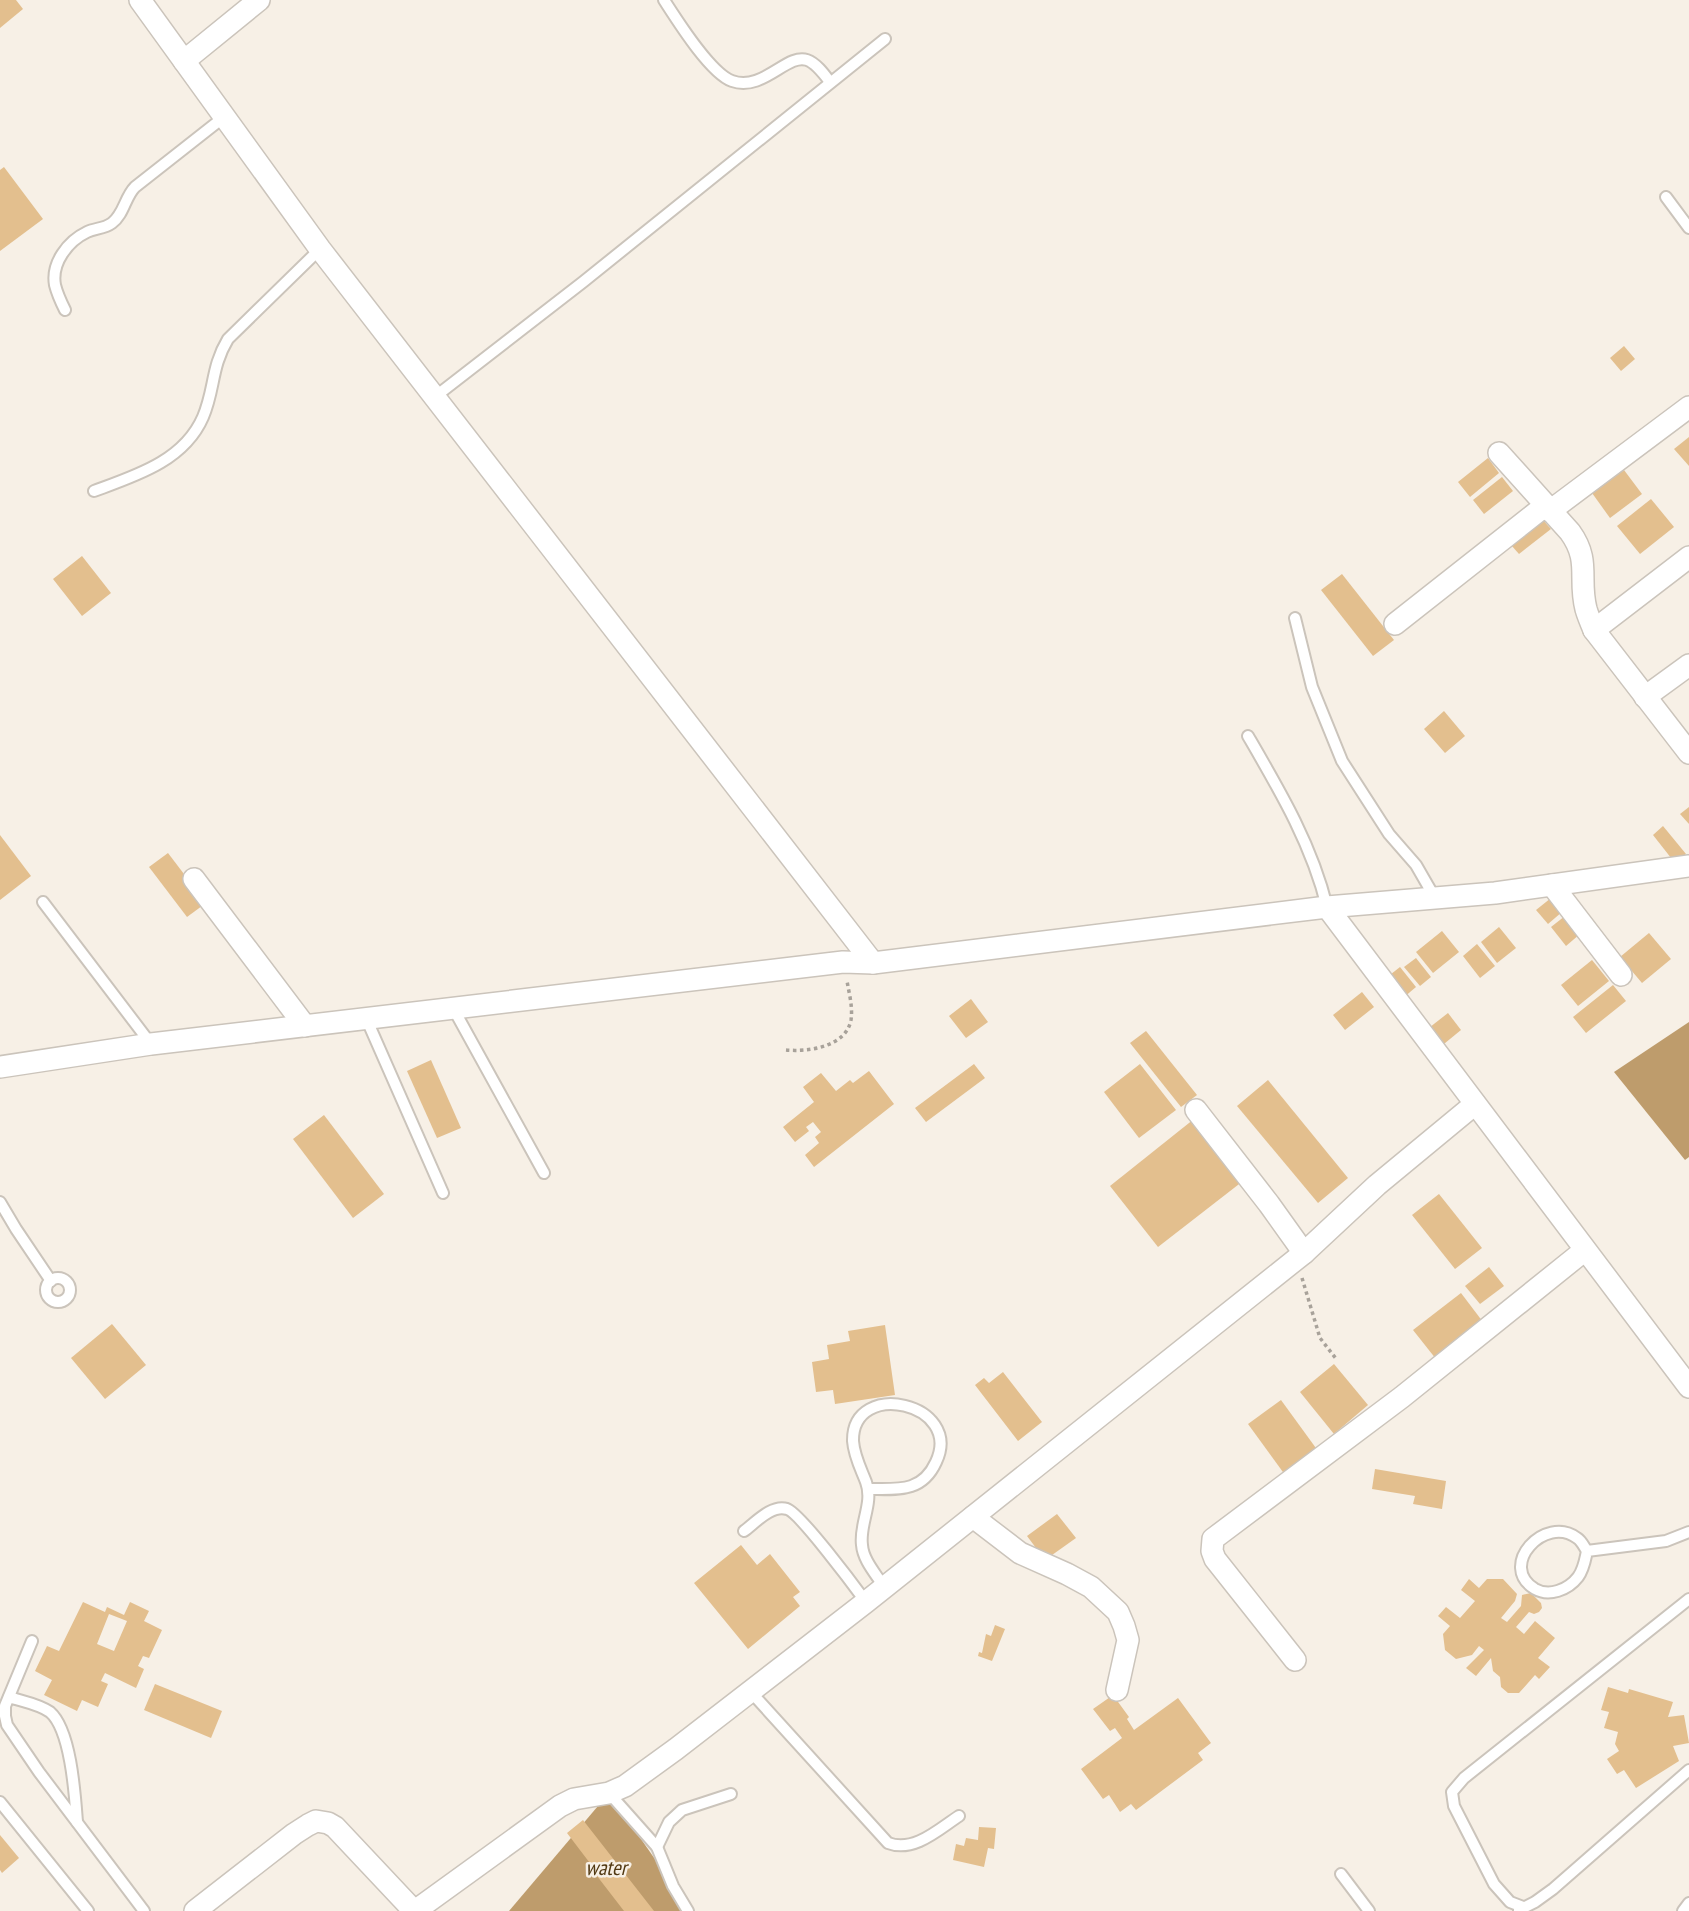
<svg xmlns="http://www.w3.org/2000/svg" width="1689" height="1911" font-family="'PT Sans Narrow',sans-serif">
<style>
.water{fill:#be9c6c}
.building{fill:#e3bf8e;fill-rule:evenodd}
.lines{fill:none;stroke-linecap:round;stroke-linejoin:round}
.lane-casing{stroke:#cbc4bb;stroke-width:14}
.street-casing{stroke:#cbc4bb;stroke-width:24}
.path{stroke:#a8a29a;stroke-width:3.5;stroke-dasharray:3.5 3.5;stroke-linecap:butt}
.lane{stroke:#fff;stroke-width:10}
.street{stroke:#fff;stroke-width:21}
.labels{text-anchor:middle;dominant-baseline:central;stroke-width:5;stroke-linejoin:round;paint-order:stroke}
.water-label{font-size:21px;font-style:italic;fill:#513812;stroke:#f7f0e6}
</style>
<rect width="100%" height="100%" fill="#f7f0e6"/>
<g class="water">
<polygon points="1689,1022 1689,1157 1685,1160 1614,1072"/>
<polygon points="609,1793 691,1911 509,1911"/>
</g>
<g class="building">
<polygon points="0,0 16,0 23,9 0,28"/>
<polygon points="4,167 43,219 0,251 0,170"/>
<polygon points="1624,346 1635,359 1621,371 1610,358"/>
<polygon points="1689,437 1689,466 1674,449"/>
<polygon points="1488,458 1499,473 1470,497 1458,482"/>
<polygon points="1624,470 1642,494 1610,518 1592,493"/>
<polygon points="1502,477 1513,491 1484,514 1473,500"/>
<polygon points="1651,499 1674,527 1640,554 1617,526"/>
<polygon points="1543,520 1551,529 1519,554 1511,545"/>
<polygon points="82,556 111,593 82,616 53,579"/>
<polygon points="1342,574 1394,640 1373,656 1321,590"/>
<polygon points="1444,711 1465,736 1445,753 1424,729"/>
<polygon points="1689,807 1689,824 1680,814"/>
<polygon points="1663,826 1686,854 1675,863 1653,835"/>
<polygon points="0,835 31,876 0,900"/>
<polygon points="168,853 206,903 187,917 149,867"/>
<polygon points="1551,898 1562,912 1548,924 1536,910"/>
<polygon points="1565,916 1580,934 1566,946 1551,927"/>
<polygon points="1499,927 1516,948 1497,963 1481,942"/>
<polygon points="1442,931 1459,952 1433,973 1416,952"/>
<polygon points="1649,933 1671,959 1642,983 1620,957"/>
<polygon points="1477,944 1495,966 1480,978 1463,956"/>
<polygon points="1416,958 1431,977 1420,986 1404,967"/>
<polygon points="1592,960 1609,981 1578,1006 1561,985"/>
<polygon points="1400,967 1416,987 1403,998 1386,978"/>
<polygon points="1613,985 1626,1001 1586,1033 1573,1017"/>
<polygon points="1362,992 1374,1007 1345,1030 1333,1015"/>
<polygon points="971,999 988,1022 966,1038 949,1016"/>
<polygon points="1448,1013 1461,1030 1439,1048 1425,1031"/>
<polygon points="1146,1031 1197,1095 1181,1107 1130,1043"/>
<polygon points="431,1060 461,1128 437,1138 407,1071"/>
<polygon points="974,1064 985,1078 926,1122 915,1108"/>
<polygon points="1140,1064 1176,1110 1139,1138 1104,1092"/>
<polygon points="869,1071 894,1104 814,1167 805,1155 819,1143 815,1137 821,1132 813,1122 806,1127 809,1131 795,1142 783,1127 814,1102 803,1087 821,1073 836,1091 850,1080 853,1083"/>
<polygon points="1268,1080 1348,1178 1318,1203 1237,1106"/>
<polygon points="324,1115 384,1194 353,1218 293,1139"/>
<polygon points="1194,1119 1243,1181 1158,1247 1110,1186"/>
<polygon points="1439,1194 1482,1248 1455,1269 1412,1215"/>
<polygon points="1489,1267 1504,1286 1480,1304 1465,1286"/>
<polygon points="1461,1293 1483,1322 1436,1359 1413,1330"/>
<polygon points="112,1324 146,1365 105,1399 71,1358"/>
<polygon points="885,1325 895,1395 835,1404 833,1390 816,1392 812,1362 829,1359 827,1345 850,1341 848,1331"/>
<polygon points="1334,1364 1368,1405 1334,1434 1300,1392"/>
<polygon points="1003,1372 1042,1422 1018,1441 975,1385 984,1378 989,1383"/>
<polygon points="1281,1400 1321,1455 1288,1479 1248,1424"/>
<polygon points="1375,1469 1446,1481 1442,1509 1413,1504 1415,1496 1372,1489"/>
<polygon points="1057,1514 1076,1538 1045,1560 1027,1536"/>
<polygon points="741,1545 757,1565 770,1554 800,1592 793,1597 800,1606 748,1649 694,1583"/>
<polygon points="1469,1579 1479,1588 1487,1579 1503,1579 1517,1594 1515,1601 1501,1618 1507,1622 1521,1606 1522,1595 1531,1593 1541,1603 1542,1608 1539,1612 1534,1614 1529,1612 1516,1627 1524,1634 1535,1621 1555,1638 1538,1658 1550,1667 1539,1679 1535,1675 1519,1693 1508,1693 1501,1687 1500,1677 1493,1671 1491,1658 1476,1676 1466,1668 1484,1650 1479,1646 1472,1655 1456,1659 1445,1650 1443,1634 1450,1626 1438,1616 1446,1607 1460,1618 1475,1601 1461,1590"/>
<path d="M83,1602l22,10 2,-5 17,8 6,-13 19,9 -5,10 18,9 -13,28 -6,-2 -5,10 6,3 -8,19 -31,-15 -4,8 7,3 -10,23 -16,-7 -5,11 -33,-16 8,-15 -17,-9 12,-25 12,5zM109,1614l18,7 -13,30 -17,-7z"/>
<polygon points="995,1625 1005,1629 992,1661 978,1656 979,1652 982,1653 986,1634 991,1636"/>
<polygon points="155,1684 222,1711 211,1738 144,1710"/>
<polygon points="1608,1687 1628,1693 1629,1689 1673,1702 1668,1717 1684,1715 1689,1743 1673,1746 1679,1761 1636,1788 1624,1770 1617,1774 1607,1759 1619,1751 1615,1744 1618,1732 1604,1728 1609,1712 1601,1710"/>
<polygon points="1113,1695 1129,1717 1127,1719 1134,1730 1178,1698 1211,1743 1198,1753 1203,1760 1136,1810 1131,1804 1120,1812 1109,1795 1103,1799 1081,1769 1122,1738 1115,1728 1110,1731 1093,1709"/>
<polygon points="583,1820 654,1911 624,1911 597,1876 599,1875 567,1833"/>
<polygon points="979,1827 996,1828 994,1849 988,1848 984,1867 953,1860 956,1844 964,1846 966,1838 978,1840"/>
<polygon points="0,1835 19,1858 2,1873 0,1870"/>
</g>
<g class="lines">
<g class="lane-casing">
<g id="lane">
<path d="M664,0c13,20 46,73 68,81 31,11 55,-28 75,-21 9,3 17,14 23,22"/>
<polyline points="1666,197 1689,228"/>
<path d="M65,310c-4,-8 -8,-17 -10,-25 -4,-22 13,-44 32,-53 8,-4 17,-3 25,-9 12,-9 13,-26 23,-36l89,-70"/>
<polyline points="436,396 583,282 885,39"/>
<path d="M94,491c41,-15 90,-30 109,-74 12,-28 8,-50 25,-78l92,-90"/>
<polyline points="1295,618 1312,687 1342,761 1389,834 1416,865 1435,898"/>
<path d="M1248,736c32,55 64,109 79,171"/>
<polyline points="43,902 151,1044"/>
<polyline points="453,1008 544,1173"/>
<polyline points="366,1018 443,1193"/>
<polyline points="0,1202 16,1229 51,1281"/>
<circle cx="58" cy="1290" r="12"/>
<path d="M868,1489c29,0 54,4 68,-27 28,-59 -84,-84 -83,-21 1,15 8,28 13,41 8,21 -7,42 -4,63 1,15 14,29 22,42"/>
<path d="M744,1531c11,-8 28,-27 43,-22 12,3 68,78 79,93"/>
<path d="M1587,1551c-2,9 -3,18 -9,26 -10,13 -29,20 -43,12 -38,-23 10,-75 42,-51 5,3 7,9 10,13l79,-10 23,-9"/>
<polyline points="32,1641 5,1706 5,1716 7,1725 39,1772 144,1911"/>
<path d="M750,1691l138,152c26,10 51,-14 71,-27"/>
<path d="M9,1697c12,4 30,7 41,15 21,18 25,83 27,110"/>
<polyline points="609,1793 657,1847 673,1886 688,1911"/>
<polyline points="0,1802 88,1911"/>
<polyline points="657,1847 669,1822 682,1810 731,1794"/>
<polyline points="1341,1874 1369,1911"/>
<polyline points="1523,1907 1510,1902 1494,1884 1454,1806 1452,1792 1464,1778 1689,1599"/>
<polyline points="1519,1910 1535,1902 1553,1889 1689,1770"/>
<polyline points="1683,1911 1689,1903"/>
</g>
</g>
<g class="street-casing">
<g id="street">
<polyline points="140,0 320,249 873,963"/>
<polyline points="184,61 259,0"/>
<path d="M1499,453l71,79c21,29 8,46 16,77 2,7 5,14 8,21l95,123"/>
<polyline points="1550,511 1689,407"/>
<polyline points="1395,624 1546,505"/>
<polyline points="1594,630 1689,557"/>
<polyline points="1645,697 1689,665"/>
<polyline points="194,879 305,1026"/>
<polyline points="1552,885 1621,975"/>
<polyline points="1327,907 1689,1387"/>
<polyline points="0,1067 151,1044 843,962 873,963 1327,907 1495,893 1689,866"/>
<polyline points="1196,1110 1269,1204 1304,1253"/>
<polyline points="973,1517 1020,1553 1067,1574 1091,1587 1118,1612 1124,1626 1128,1640 1117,1690"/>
<polyline points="1295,1660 1215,1559 1212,1551 1213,1539 1402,1397 1585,1250"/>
<polyline points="195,1911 294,1834 308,1825 316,1821 328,1823 335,1827 414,1911"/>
<polyline points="415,1911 560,1806 574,1799 609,1793 625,1786 676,1749 866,1602 1304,1253 1377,1185 1475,1104"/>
</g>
</g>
<g class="path">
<path d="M786,1050c22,2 60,-3 65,-30 2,-13 -2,-27 -4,-39"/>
<polyline points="1302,1278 1320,1338 1337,1360"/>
</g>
<use href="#lane" class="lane"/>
<use href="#street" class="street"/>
</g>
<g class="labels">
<g class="water-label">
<text x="606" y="1867">water</text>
</g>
</g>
</svg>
